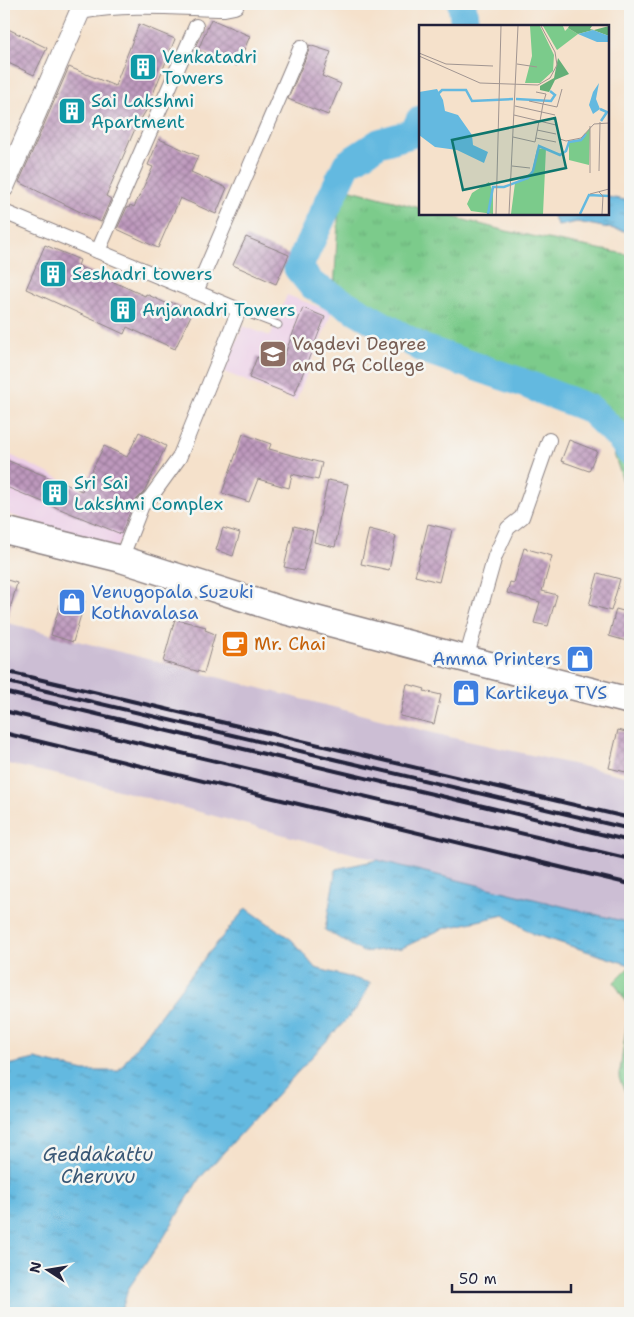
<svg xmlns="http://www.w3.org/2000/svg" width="634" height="1317" font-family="'Shantell Sans',sans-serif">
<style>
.built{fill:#edd0e8}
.railway{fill:#ccbed4}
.grass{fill:url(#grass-tufts);stroke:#4e7663}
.water{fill:url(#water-ripples);stroke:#436e8e}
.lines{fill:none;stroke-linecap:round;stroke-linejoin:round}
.river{stroke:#64b9e0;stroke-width:29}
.building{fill:url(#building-cross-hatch)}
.lane-casing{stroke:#8c8283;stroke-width:9}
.street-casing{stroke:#8c8283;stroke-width:16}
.secondary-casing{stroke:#8c8283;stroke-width:22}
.highway-casing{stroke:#8c8283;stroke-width:29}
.lane{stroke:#fff;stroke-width:7}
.street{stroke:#fff;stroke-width:14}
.secondary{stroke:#fff;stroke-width:20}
.highway{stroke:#fff;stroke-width:26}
.rail{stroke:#22223b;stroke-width:4}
.labels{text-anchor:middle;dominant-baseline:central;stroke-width:5;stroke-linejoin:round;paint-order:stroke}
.culture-label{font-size:18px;fill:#0d838f;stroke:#f6f6f2;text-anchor:start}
.education-label{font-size:18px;fill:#785e54;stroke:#f6f6f2;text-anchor:start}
.shop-label{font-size:18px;fill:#366cbe;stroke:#f6f6f2;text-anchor:start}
.food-label{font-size:18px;fill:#c56008;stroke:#f6f6f2;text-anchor:start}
.water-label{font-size:19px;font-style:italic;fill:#395775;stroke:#f6f6f2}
.inset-river{fill:none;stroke:#64b9e0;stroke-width:2.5}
.inset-road{fill:none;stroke:#a19591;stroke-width:1}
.view{fill:#0f766e;fill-opacity:0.15;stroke:#0f766e;stroke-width:2.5}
.inset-edge{fill:none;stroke:#22223b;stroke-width:2.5}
</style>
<defs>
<pattern id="grass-tufts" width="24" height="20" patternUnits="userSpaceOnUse" patternTransform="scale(1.25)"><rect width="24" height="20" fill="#7bcb8b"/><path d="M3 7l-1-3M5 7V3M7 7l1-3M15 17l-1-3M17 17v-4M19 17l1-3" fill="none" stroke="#6aae79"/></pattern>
<pattern id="water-ripples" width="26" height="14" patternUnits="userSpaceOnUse" patternTransform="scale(1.25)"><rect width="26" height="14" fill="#64b9e0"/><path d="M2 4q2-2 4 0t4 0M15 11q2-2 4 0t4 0" fill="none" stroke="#5296b7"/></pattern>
<pattern id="building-cross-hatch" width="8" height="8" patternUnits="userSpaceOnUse" patternTransform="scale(1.25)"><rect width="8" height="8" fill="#be99bd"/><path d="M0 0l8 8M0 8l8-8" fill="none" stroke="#9a7c9b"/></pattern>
</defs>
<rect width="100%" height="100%" fill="#f6f6f2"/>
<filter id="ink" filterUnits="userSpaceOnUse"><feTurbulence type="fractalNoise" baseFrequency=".02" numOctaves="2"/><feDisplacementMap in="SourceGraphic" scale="10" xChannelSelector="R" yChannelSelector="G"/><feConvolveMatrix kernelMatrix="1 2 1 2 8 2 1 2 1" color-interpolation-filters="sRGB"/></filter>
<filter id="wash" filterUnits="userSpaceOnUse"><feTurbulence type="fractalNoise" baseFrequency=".0096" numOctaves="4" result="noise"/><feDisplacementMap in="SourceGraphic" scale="20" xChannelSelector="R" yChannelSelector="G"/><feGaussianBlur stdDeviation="1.12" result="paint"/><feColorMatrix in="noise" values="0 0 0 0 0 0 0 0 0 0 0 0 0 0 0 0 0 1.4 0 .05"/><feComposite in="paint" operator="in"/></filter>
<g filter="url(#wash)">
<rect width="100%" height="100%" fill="#f5e1cb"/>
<g class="built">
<polygon points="287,295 332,312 296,401 224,372 243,326 270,336"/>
<polygon points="4,452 133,514 117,548 4,513"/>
</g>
<polygon class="railway" points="4,622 445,736 630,777 630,923 377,860 81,780 4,763"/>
<g class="grass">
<polygon points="340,187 420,208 420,214 442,214 506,231 630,255 630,503 602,417 333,309"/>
<polygon points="630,966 630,1103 619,1078 629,1007 614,982"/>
</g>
<g class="water">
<polygon points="608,197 630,201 630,232 577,222 558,226 552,214 608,214"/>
<polygon points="377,860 630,923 630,965 533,934 504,915 442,929 402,948 363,952 325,930 336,869"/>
<polygon points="246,908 292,940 315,968 371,983 357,1008 199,1179 164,1237 128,1289 121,1313 4,1313 4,1066 35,1059 84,1071 118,1071 194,971"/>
</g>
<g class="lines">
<g class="river">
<polyline points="462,4 465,26"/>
<polyline points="420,120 414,133 379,143 347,164 298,268 312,285 424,349 518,381 590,409 622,440 630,452"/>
</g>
</g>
<g id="blocks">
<g class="building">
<polygon points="211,19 250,36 237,66 198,50"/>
<polygon points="139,24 175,39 147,109 135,129 106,196 111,199 101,222 19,182 69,67 115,86"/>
<polygon points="4,27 47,48 34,75 4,61"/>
<polygon points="309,45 331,52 322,76 341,84 328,115 288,99 309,50"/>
<polygon points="159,139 198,156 191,172 227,188 216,214 180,198 158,248 117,229 127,207 129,208 130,205 134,207 153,167 148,165"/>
<polygon points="246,237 289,255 276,284 233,265"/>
<polygon points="45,245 80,260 78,266 145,296 146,294 170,305 171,302 192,313 175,349 127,327 124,334 26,289"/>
<polygon points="303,308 325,317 294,396 249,378 257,357 280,366"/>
<polygon points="139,432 166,446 144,492 134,502 121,534 4,486 4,459 82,491 104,446 127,457"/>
<polygon points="243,434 271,444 269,449 322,463 318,480 292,474 289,488 258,479 249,502 222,493"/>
<polygon points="569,440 597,451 589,471 561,461"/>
<polygon points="328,480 348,484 335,547 314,542"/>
<polygon points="428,524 452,530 439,582 415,576"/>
<polygon points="294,526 313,531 303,571 284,567"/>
<polygon points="223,528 240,533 233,556 216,550"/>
<polygon points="369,529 396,536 389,570 361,564"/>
<polygon points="524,548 552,556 542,591 557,595 548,626 534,623 540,602 507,593 510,582 514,583"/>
<polygon points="598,573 620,579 611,611 589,605"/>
<polygon points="4,579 17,583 8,617 4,617"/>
<polygon points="63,594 85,601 73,642 51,635"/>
<polygon points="616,609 630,613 630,642 609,636"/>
<polygon points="175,619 206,627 205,630 215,634 204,673 163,662"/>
<polygon points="407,684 425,689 424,691 441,695 434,724 400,716"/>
<polygon points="618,730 630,733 630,773 609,768"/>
</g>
</g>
</g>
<g filter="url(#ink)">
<use href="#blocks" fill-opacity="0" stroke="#8c8283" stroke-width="1"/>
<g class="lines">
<g class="lane-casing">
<polyline id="lane" points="239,310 278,325"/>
</g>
<g class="street-casing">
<g id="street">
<polyline points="4,212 239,310 179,458 150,498 142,505 121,559"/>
<polyline points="98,251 196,26"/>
<polyline points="196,292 301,47"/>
<polyline points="466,659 495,556 508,528 522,517 549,440"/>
</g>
</g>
<g class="secondary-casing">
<path id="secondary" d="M4,187l77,-178c47,-9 96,-4 143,-3l10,-2"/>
</g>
<g class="highway-casing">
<polyline id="highway" points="4,530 121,559 285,611 466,659 630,701"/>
</g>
<use href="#lane" class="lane"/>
<use href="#street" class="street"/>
<use href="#secondary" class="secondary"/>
<use href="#highway" class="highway"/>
<g class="rail">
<polyline points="4,671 630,818"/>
<polyline points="4,681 630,829"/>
<polyline points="4,692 630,841"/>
<polyline points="4,711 630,859"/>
<polyline points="4,733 630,884"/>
</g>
</g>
</g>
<defs>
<g id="building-square" transform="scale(1.4375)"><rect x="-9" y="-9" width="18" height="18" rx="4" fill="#0f9aa8" stroke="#f6f6f2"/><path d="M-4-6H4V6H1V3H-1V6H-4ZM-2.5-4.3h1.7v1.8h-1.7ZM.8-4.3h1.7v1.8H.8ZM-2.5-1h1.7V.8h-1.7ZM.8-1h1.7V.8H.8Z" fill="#fff"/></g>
<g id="university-square" transform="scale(1.4375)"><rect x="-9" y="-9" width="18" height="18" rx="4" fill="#8d6e63" stroke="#f6f6f2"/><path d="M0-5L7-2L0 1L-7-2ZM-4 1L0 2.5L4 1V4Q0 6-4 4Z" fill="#fff"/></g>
<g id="shop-square" transform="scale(1.4375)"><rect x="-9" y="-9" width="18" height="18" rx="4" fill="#3f7fe0" stroke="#f6f6f2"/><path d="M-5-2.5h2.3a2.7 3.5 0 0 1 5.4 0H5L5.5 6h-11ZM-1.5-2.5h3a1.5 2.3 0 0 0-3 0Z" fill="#fff"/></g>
<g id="cafe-square" transform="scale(1.4375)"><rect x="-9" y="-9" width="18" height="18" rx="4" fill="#e8710a" stroke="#f6f6f2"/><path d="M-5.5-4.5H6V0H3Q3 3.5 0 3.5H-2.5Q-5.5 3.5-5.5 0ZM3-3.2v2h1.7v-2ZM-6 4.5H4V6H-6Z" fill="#fff"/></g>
</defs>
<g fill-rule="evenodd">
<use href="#building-square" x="143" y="67"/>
<use href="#building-square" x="72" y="111"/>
<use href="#building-square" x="53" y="274"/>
<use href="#building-square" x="123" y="310"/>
<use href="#university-square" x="273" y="354"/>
<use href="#building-square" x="55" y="493"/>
<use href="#shop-square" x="72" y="602"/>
<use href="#cafe-square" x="235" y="644"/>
<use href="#shop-square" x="580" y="659"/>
<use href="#shop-square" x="466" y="693"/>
</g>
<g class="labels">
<g class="culture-label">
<text x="162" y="57">Venkatadri<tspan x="162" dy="21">Towers</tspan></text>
<text x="91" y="101">Sai Lakshmi<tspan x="91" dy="21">Apartment</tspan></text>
<text x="72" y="274">Seshadri towers</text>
<text x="142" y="310">Anjanadri Towers</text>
<text x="74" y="483">Sri Sai<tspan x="74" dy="21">Lakshmi Complex</tspan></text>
</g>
<g class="education-label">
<text x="292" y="344">Vagdevi Degree<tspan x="292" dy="21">and PG College</tspan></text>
</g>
<g class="shop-label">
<text x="91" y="592">Venugopala Suzuki<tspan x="91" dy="21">Kothavalasa</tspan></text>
<text x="561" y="659" text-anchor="end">Amma Printers</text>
<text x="485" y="693">Kartikeya TVS</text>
</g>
<g class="food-label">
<text x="254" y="644">Mr. Chai</text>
</g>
<g class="water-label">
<text x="98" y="1154">Geddakattu<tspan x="98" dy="22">Cheruvu</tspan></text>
</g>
</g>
<g transform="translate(419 25)">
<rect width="190" height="190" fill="#f5e1cb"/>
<path d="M111,1h10l14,29 -1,16 -13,12h-15l7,-27zM124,1h20l2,5 3,-3 10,6 -21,16zM171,103l-1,37 -20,-5v-19l11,-1zM127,123l-3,66h-32l4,-31 17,-11 5,-23zM70,157l4,10v22l-22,-3 -4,-7 5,-11z" fill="#7bcb8b"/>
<path d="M150,1h23l-2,3 4,1 15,-4v10l-16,-6 -15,4 -10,-6zM139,33l11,16 -14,6 -6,12 -9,-2v-4l14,-8z" fill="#64af77"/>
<path d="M174,5l16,6v6h-12l-19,-8zM180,58l-3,16 4,10 -7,5 -4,-9 4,-13zM18,64l6,11 2,11 13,4 14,20 1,10 15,7 -4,11 -27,-13 -22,-3 -16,-12v-43z" fill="#64b9e0"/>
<path class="inset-river" d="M19,69l4,-4h24l6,11 41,-2M97,74l35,2 4,-6 -5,-4M181,84l7,3 -6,9M69,189l5,-27h11l24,-9 5,-7 6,-25 21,9 6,-4 3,-9 12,-2 5,-6M161,189l9,-19 20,1"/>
<path class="inset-road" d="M0,28l27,11 47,2M0,31l61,27 58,2 12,-7 7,-13 -2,-13 -14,-26M98,39l20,3M117,67l10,2 -3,10 14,3 5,-18M110,76l14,3 -3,17M96,81l40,9M95,90l42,10 4,14 6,2 15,-3 13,-14 15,-1M118,105l19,4M94,112l22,5 4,-21M117,113l20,4M93,141l18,2M180,146l1,-49M171,148v-47M180,167l4,4 -1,18M171,169l19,-5M77,189l5,-188M90,189l9,-188"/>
<path class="view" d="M136,93l11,50 -103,22 -11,-50z"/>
<rect width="190" height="190" class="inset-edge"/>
</g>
<rect width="634" height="1317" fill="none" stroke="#f6f6f2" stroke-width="20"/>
<g transform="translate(48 1270) rotate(282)" stroke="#f6f6f2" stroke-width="4" paint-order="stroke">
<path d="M0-4L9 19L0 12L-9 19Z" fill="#22223b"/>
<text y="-8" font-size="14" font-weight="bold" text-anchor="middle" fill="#22223b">N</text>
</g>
<path d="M452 1284v8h119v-8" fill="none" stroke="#22223b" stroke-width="2.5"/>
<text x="459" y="1284" font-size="15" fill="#22223b" stroke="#f6f6f2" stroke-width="4" paint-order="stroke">50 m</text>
</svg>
